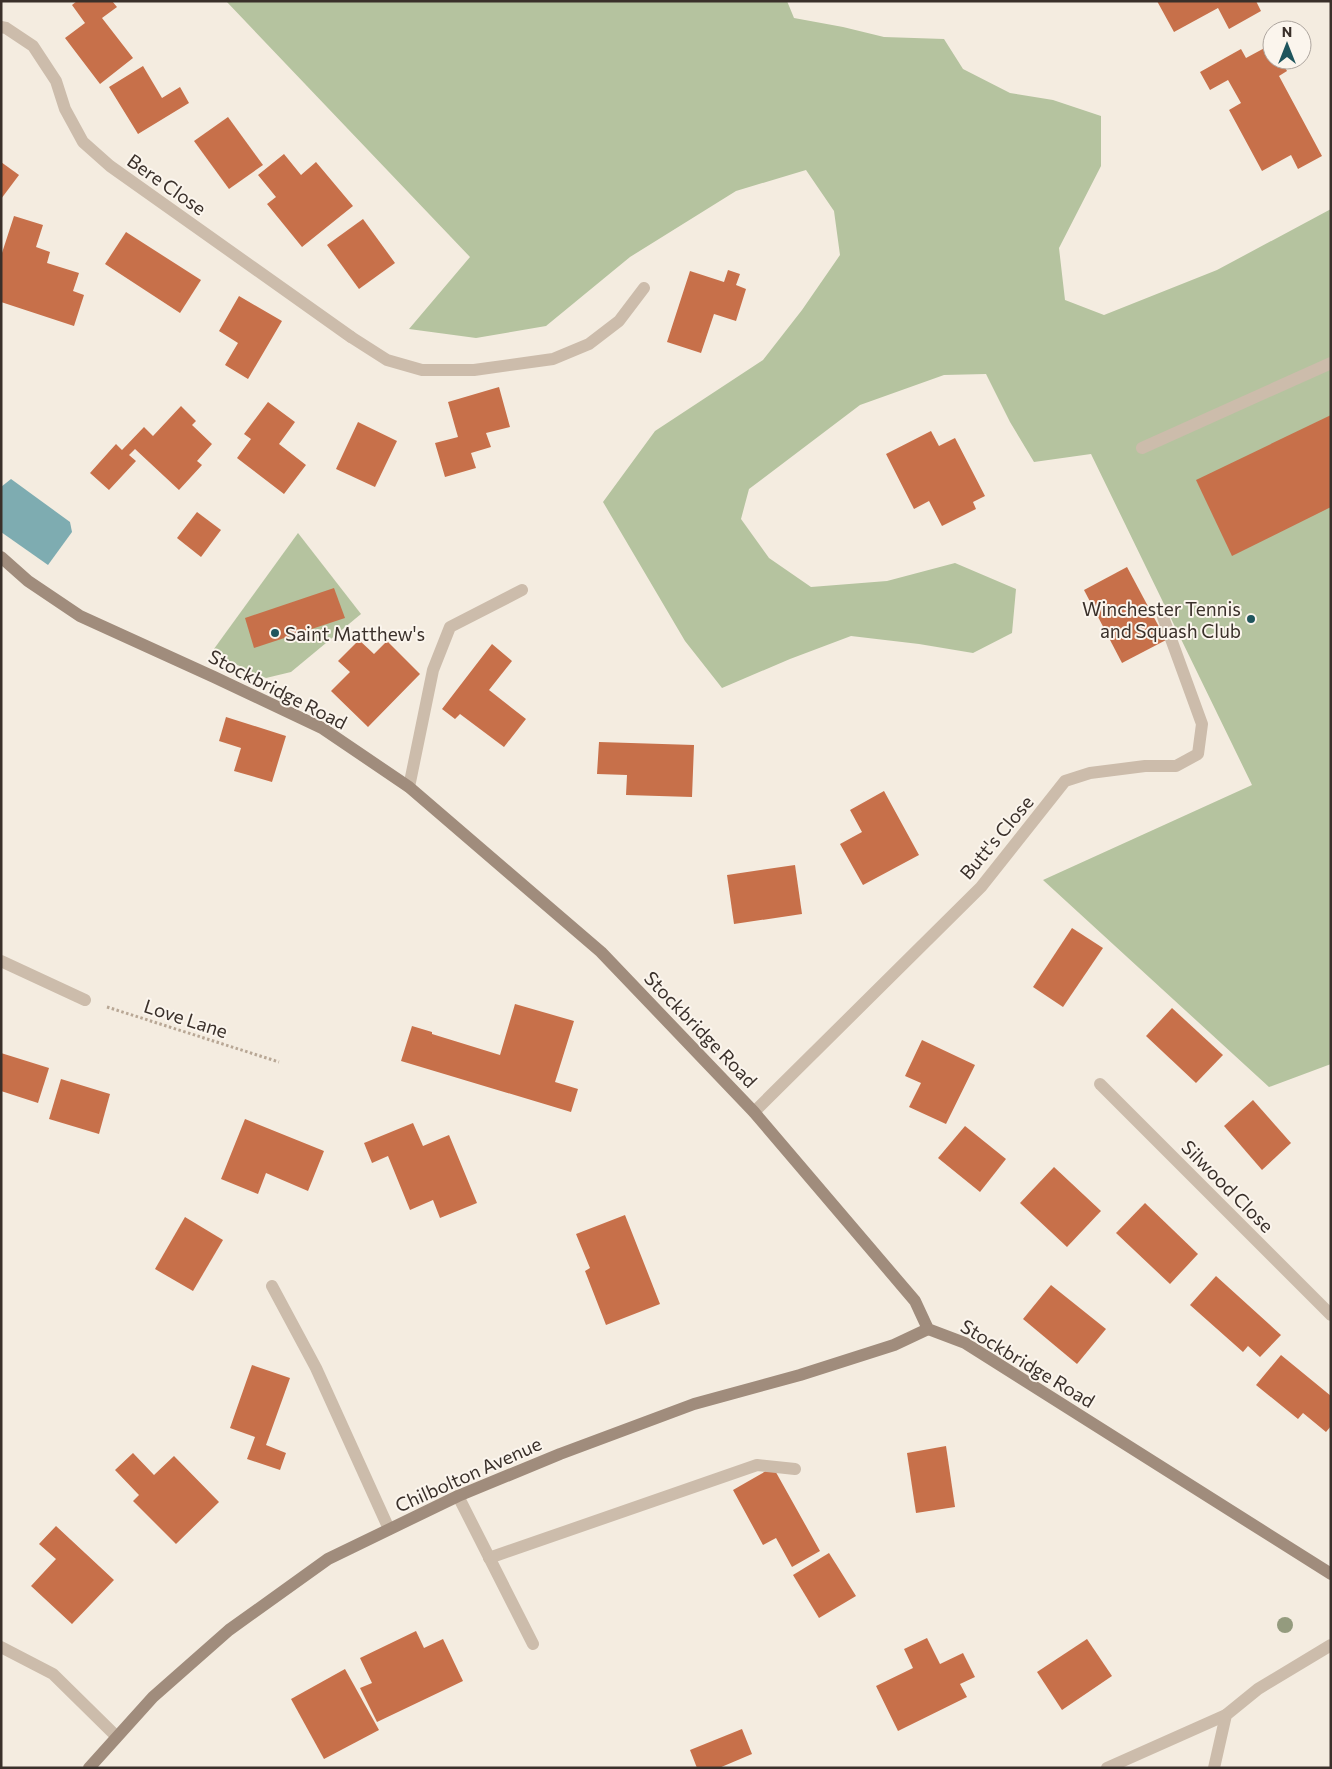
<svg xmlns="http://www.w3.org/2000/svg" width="1332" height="1769" font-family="Commissioner,sans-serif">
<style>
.green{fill:#b5c39f}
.water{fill:#7eacb1}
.building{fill:#c7704a}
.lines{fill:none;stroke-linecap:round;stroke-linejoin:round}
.path{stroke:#b8a795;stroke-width:3;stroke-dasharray:2.5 2.5;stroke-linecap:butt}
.service{stroke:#ccbcab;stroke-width:12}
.minor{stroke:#ccbcab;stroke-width:12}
.secondary{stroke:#a08c7c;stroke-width:12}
.tree{fill:#949b7e}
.poi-dot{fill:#1f555d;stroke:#fbf5ed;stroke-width:2}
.labels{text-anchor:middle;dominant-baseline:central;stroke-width:4;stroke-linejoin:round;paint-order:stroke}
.street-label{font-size:19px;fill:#3a302a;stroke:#fbf5ed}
.poi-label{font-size:19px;fill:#3a302a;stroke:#fbf5ed;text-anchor:end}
</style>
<rect width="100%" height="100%" fill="#f4ece0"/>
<g class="green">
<polygon points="226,1 787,1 794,18 843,27 884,37 944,39 963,69 1010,93 1053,100 1101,116 1101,166 1059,248 1065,300 1104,315 1217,270 1331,209 1331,1064 1269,1087 1043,880 1252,785 1091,454 1034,462 1010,422 986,374 944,375 860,405 749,489 741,519 769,558 811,587 887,581 955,563 1016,589 1012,633 973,653 919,644 851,636 790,659 722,688 685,641 603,502 655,431 763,360 802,310 840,255 834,211 806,170 736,191 630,257 546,326 476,338 409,329 470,257"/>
<polygon points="298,533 361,614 291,672 266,678 211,653"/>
</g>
<polygon class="water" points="11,479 70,522 72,532 48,565 1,532 1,487"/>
<g class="building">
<polygon points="77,1 112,1 117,7 102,18 133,58 100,84 65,38 85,23 72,5"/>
<polygon points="1157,1 1256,1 1261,11 1229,29 1218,8 1174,32"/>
<polygon points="1272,44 1272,60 1281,60 1287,71 1279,76 1322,156 1298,169 1291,155 1262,171 1229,110 1241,103 1228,80 1210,90 1200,72 1241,49 1246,58"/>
<polygon points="143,66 162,98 180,87 189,103 138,134 109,87"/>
<polygon points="228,117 263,165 229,189 194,141"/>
<polygon points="284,154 301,175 316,162 353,206 302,247 267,204 276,197 258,175"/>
<polygon points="1,162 19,175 1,199"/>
<polygon points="14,216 43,225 36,247 50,252 47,263 79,273 73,291 84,295 74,326 1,302 1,256"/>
<polygon points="363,219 395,263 359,289 327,245"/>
<polygon points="126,232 201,280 180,313 105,264"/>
<polygon points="728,270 740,274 736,285 746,289 736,321 714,314 701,353 667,342 690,271 724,282"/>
<polygon points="239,296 282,321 248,379 225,365 238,343 219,331"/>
<polygon points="499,387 510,427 486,433 491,447 471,453 476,468 445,477 435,443 458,437 448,402"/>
<polygon points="268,402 295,422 279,444 306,465 284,494 237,458 251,439 244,434"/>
<polygon points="181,406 196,421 192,425 212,444 197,461 202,465 179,490 135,449 129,455 136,461 109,490 90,473 116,444 122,450 144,427 153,436"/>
<polygon points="1331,415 1331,507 1232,556 1196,480"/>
<polygon points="358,422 397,441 375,487 336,469"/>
<polygon points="931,431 939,446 955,438 985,496 973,502 976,509 942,526 929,501 914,509 886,454"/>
<polygon points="197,512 221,530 201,557 177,538"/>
<polygon points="1127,567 1166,640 1122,663 1084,590"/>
<polygon points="334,588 345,618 254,648 245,618"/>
<polygon points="359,640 374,654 387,641 420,674 368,727 331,691 350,672 338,661"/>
<polygon points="492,644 512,661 489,690 526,719 504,747 460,714 455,719 442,709"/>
<polygon points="226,717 286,736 272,782 234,771 241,748 219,741"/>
<polygon points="599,742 694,745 692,797 626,795 627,775 597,774"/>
<polygon points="884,791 919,855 863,885 840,844 862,832 850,810"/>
<polygon points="795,865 802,914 734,924 727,875"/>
<polygon points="1072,928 1103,948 1063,1007 1033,987"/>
<polygon points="515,1004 574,1021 555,1082 578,1089 571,1112 401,1061 412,1026 432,1032 432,1034 500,1055"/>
<polygon points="1172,1008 1223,1055 1196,1083 1146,1036"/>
<polygon points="922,1040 975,1065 946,1124 909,1107 921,1083 905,1076"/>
<polygon points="1,1053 49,1068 38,1103 1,1091"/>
<polygon points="61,1079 110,1094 99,1134 49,1119"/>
<polygon points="1253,1100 1291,1143 1262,1170 1224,1126"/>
<polygon points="245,1119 324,1151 308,1191 266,1173 258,1194 221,1179"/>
<polygon points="413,1123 423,1146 449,1135 477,1203 440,1218 433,1200 410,1210 388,1156 372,1163 364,1143"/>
<polygon points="965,1126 1006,1159 980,1192 938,1158"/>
<polygon points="1054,1167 1101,1211 1067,1247 1020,1203"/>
<polygon points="1145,1203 1198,1254 1170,1284 1116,1233"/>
<polygon points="625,1215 660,1304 606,1325 585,1271 590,1268 576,1234"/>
<polygon points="185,1217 223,1240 193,1291 155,1269"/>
<polygon points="1216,1276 1281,1335 1260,1357 1248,1346 1243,1352 1190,1305"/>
<polygon points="1051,1285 1106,1329 1077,1364 1023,1319"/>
<polygon points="1281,1355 1331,1396 1331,1426 1326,1432 1303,1413 1298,1419 1256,1385"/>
<polygon points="252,1365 290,1378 266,1445 286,1453 280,1470 247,1459 255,1437 230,1428"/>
<polygon points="946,1446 955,1507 916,1513 907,1453"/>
<polygon points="133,1453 154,1475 174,1456 219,1502 176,1544 133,1501 139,1495 115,1470"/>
<polygon points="773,1467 820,1551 792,1567 776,1538 763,1545 733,1490"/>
<polygon points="56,1526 114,1580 72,1624 31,1586 56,1559 39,1544"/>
<polygon points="829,1553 856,1596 819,1618 793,1575"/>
<polygon points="416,1631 424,1648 443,1639 463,1681 377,1722 360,1688 372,1683 360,1658"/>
<polygon points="927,1638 940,1664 963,1653 975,1677 960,1684 967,1697 898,1731 876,1686 913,1668 904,1649"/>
<polygon points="1087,1639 1112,1676 1062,1710 1037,1672"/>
<polygon points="345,1669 379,1730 324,1759 291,1699"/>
<polygon points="742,1729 752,1754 719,1768 697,1768 690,1750"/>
</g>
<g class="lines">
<polyline class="path" points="107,1007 279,1062"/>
<g class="service">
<polyline points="351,337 387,360 422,370 474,370 553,359 589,344 619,321 644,288"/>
<polyline points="1142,448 1331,363"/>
</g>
<g class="minor">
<polyline points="1,27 6,28 33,46 56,81 65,109 83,142 110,166 351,337"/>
<polyline points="409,787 433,670 450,627 522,590"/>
<polyline points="1,961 85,1000"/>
<polyline points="1100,1084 1331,1315"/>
<polyline points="754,1112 981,887 1065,781 1090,773 1145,766 1176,766 1198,754 1202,724 1163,617"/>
<polyline points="272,1286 316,1368 389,1529"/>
<polyline points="458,1496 533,1644"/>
<polyline points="489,1558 757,1465 795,1469"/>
<polyline points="1,1647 53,1674 116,1736"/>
<polyline points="1107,1768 1226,1715"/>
<polyline points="1214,1768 1226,1715 1258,1689 1331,1645"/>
</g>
<g class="secondary">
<polyline points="1,557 28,581 80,616 214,677 322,728 409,787 601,952 754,1112 915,1301 928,1329 965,1343 1331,1574"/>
<polyline points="89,1768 153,1697 229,1630 328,1559 458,1496 560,1454 694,1404 800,1375 894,1345 928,1329"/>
</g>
</g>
<circle class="tree" cx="1285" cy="1625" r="8"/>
<g class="poi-dot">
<circle cx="1251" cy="619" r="5"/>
<circle cx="275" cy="633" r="5"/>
</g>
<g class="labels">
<g class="street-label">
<text transform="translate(167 184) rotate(35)">Bere Close</text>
<text transform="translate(278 689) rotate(27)">Stockbridge Road</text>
<text transform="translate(996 837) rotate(-50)">Butt's Close</text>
<text transform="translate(186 1018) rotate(18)">Love Lane</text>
<text transform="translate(701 1029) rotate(46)">Stockbridge Road</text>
<text transform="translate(1228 1186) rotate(45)">Silwood Close</text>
<text transform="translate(1028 1363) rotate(31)">Stockbridge Road</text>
<text transform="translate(468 1474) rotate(-24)">Chilbolton Avenue</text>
</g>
<g class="poi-label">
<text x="1241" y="608">Winchester Tennis<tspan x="1241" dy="22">and Squash Club</tspan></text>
<text x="285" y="633" text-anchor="start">Saint Matthew's</text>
</g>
</g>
<rect width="1332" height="1769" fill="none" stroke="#3a302a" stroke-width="5"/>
<g transform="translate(1287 45)"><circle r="24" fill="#fbf5ed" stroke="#aea69f"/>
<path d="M0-4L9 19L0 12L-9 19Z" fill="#1f555d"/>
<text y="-8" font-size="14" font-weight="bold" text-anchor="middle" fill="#3a302a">N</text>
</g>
</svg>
